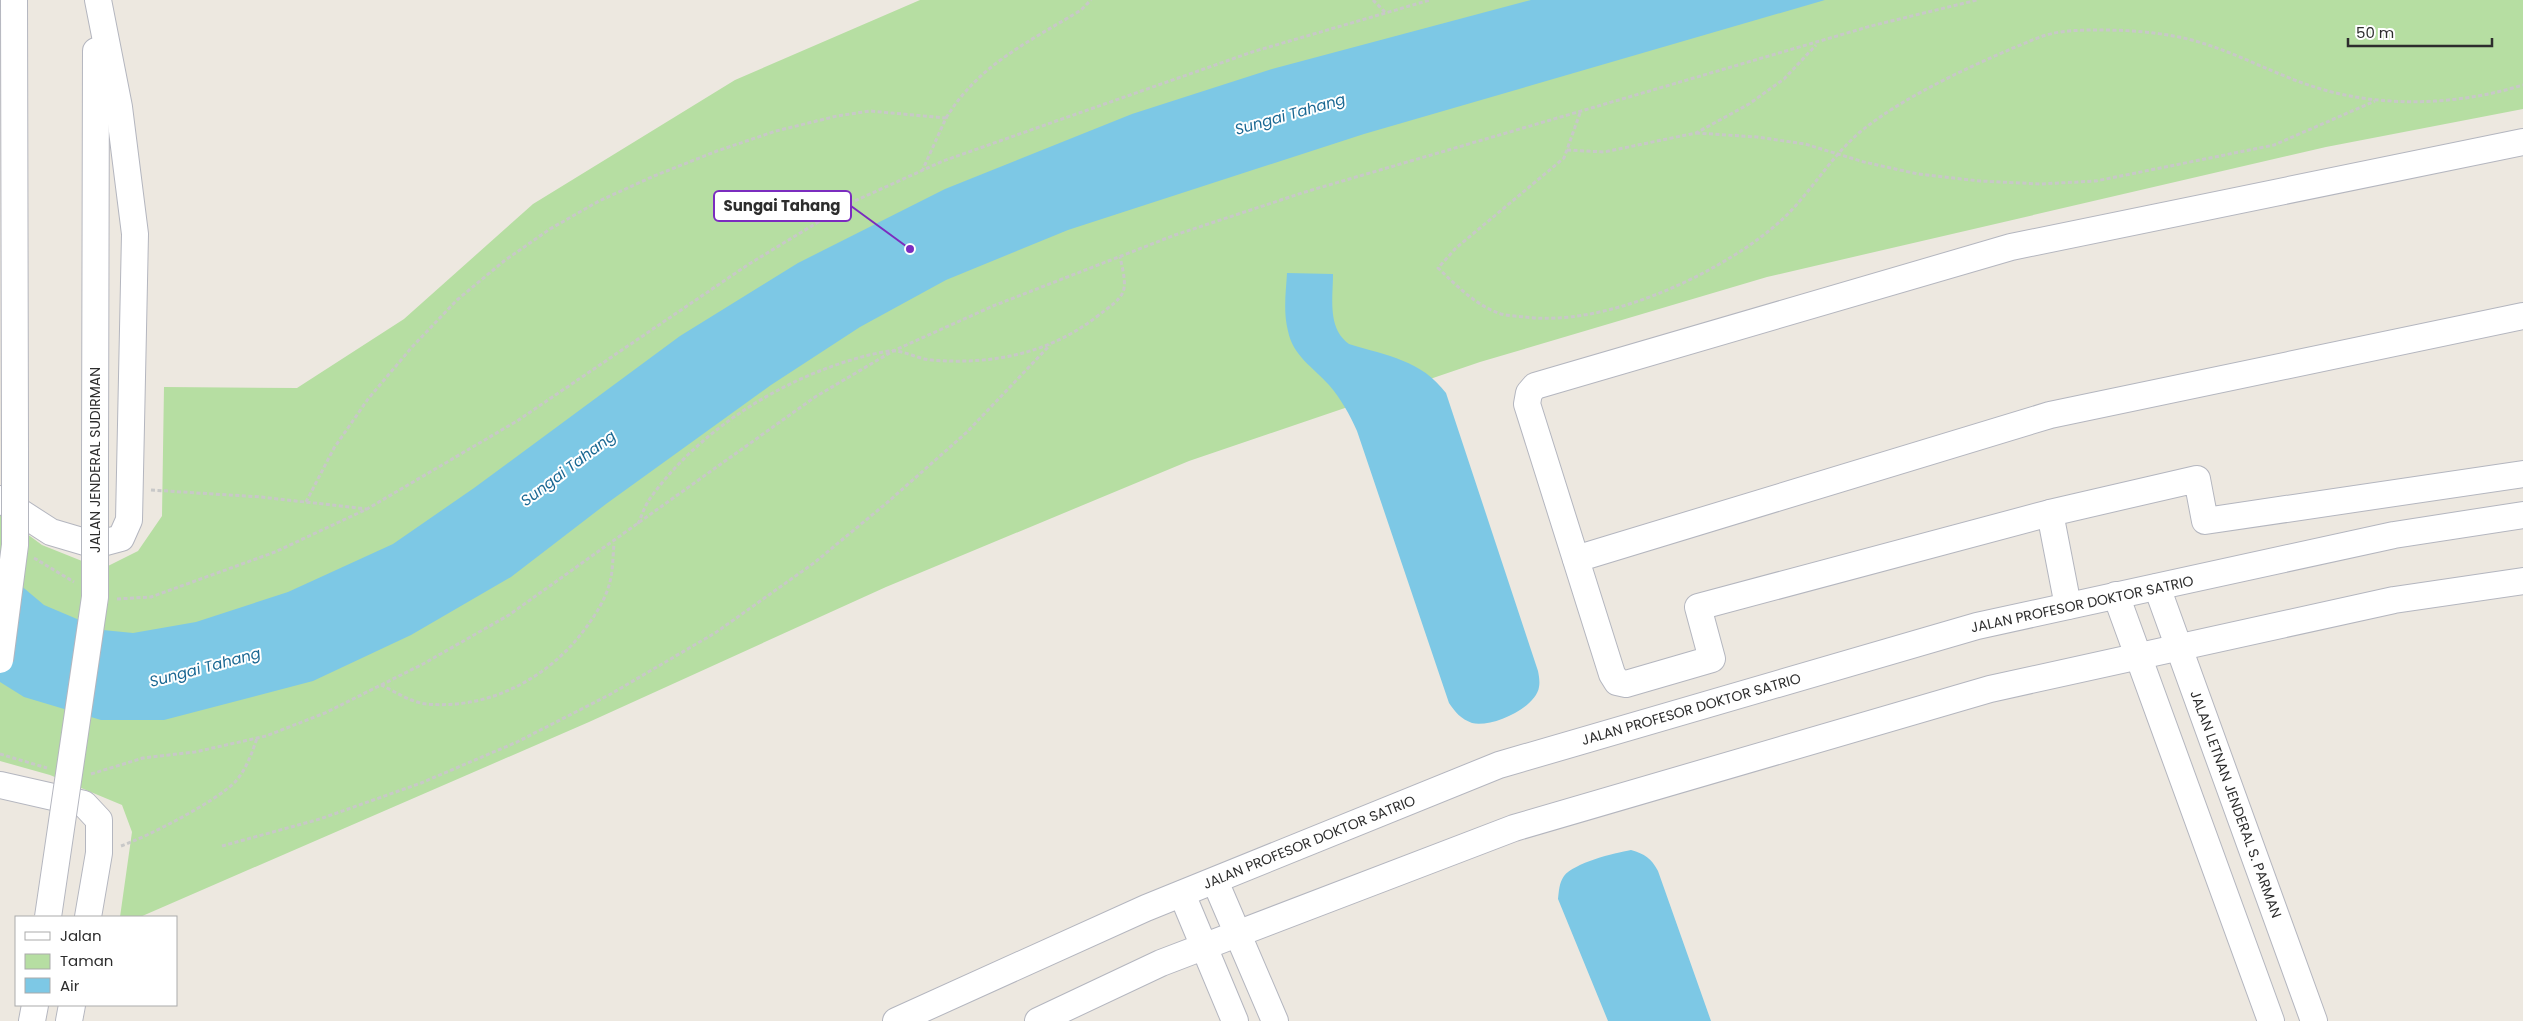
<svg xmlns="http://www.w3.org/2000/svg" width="2523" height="1021" font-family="Poppins,sans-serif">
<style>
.green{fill:#b6dea2}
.water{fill:#7dc8e5}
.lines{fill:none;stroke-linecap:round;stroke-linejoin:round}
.minor-casing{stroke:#b4b6bf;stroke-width:28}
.path{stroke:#c8c8c8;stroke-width:3;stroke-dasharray:4 2.5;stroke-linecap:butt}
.minor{stroke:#fff;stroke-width:26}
.minor-bridge-casing{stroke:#b4b6bf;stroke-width:28;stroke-linecap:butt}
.minor-bridge{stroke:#fff;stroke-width:26}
.labels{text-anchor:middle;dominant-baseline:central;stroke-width:4;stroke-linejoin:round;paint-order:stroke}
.street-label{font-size:14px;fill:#2d2d2d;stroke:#fff}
.water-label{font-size:15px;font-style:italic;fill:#1a6893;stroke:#fff}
.leader{fill:none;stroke:#7b2cbf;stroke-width:2}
.callout-dot{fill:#7b2cbf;stroke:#fff;stroke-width:2}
.callout{fill:#fff;stroke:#7b2cbf;stroke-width:2}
.callout-label{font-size:15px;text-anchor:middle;font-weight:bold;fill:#2d2d2d}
</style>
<rect width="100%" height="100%" fill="#ede8e0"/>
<polygon class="green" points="920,0 2523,0 2523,109 2326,147 1767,277 1480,362 1189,461 886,587 589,722 140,917 120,917 132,832 122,805 50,775 0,761 0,514 42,545 102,569 138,551 162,516 164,387 297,388 404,319 533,204 735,80"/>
<g class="water">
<polygon points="1531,0 1825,0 1364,134 1068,230 946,280 860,327 771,385 606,504 511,577 411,635 313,681 164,720 101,720 24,697 0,682 0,568 44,605 103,630 133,633 196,622 288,592 393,544 474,488 680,336 798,263 945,189 1132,114 1272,69"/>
<path d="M1287,273l46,1c0,24 -6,54 16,70 39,12 72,16 97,49l92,278c1,5 2,11 1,16 -3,21 -48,41 -67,36 -11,-4 -17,-11 -23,-20l-92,-272c-7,-16 -16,-32 -28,-46 -16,-18 -36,-29 -41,-54 -5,-19 -2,-40 -1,-58z"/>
<path d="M1631,850c14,4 20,8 27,21l53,150h-103l-50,-122c1,-8 1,-16 6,-23 10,-13 50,-23 67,-26z"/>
</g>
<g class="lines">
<g class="minor-casing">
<g id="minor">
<polyline points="14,0 15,451"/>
<polyline points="2523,142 2011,247 1535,386 1529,393 1527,404 1612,674 1617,682 1626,684 1712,659 1698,607 2050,513 2197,479 2205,521 2523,474"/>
<polyline points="95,465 96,51"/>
<polyline points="0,499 51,532 95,545 121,538 129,520 135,234 119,107 98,0"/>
<polyline points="2050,513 2068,606"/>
<polyline points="1576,559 2050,415 2523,316"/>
<polyline points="2157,587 2314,1021"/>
<polyline points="2116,595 2271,1021"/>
<polyline points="0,785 84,804 99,820 99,853 88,917"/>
<polyline points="1215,881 1275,1021"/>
<polyline points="1182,894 1235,1021"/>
<polyline points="32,1021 35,1005"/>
<polyline points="69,1021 72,1005"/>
<polyline points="896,1021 1146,908 1499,765 1977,626 2394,535 2523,515"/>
<polyline points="1038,1021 1161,963 1514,828 1990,689 2394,600 2523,581"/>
</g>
</g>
<g class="path">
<polyline points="1373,0 1386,13"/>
<path d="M1580,113l-16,45 -108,90 -18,20c19,18 37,37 63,46 7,2 16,2 24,3 78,10 185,-39 245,-87 36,-28 56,-69 90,-98 45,-37 121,-71 175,-93 21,-9 44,-9 66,-9 26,0 52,2 78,7 49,10 94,38 142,52 64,19 138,16 202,-4"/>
<path d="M946,118c33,-54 83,-76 135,-108l10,-10"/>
<polyline points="1696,133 1757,137 1805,144 1864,162 1918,174 1980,181 2040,184 2096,181 2274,145 2375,101"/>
<polyline points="1567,150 1604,152 1696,133 1749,104 1784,79 1816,45"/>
<polyline points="151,490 261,497 367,509"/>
<polyline points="306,502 334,448 368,399 412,347 457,300 504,261 550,229 599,201 654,176 717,151 776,131 837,116 870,111 946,118 923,169"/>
<path d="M638,524c4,-9 7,-19 13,-27 51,-70 135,-121 218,-142 7,-1 18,-5 26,-4 12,1 24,8 36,9 60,5 116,-6 164,-42 31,-24 34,-22 25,-61"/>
<polyline points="34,558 74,582"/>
<polyline points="117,599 151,597 275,552 367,509 517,421 749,264 848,204 943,161 1252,52 1430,0"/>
<path d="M381,685c13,6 31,18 46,19 65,6 127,-29 163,-82 9,-13 18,-28 21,-45 2,-11 2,-23 3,-34"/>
<polyline points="0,754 47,768"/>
<polyline points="91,774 143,758 195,752 266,736 325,713 423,664 509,615 815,397 893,351 993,306 1175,235 1305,192 1871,26 1977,0"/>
<path d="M121,846c28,-10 94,-44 114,-64 11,-12 17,-29 22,-44"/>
<polyline points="222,846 320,819 421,783 517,742 609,695 715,633 814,563 889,501 967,432 1050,345"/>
</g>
<use href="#minor" class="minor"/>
<g class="minor-bridge-casing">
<g id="minor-bridge">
<polyline points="0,660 15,545 15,451"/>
<polyline points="48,917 95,597 95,465"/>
</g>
</g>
<use href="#minor-bridge" class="minor-bridge"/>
</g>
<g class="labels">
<g class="street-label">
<text transform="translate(95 460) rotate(-90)">JALAN JENDERAL SUDIRMAN</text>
<text transform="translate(2082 604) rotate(-12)">JALAN PROFESOR DOKTOR SATRIO</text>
<text transform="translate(1691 709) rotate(-16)">JALAN PROFESOR DOKTOR SATRIO</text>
<text transform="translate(2236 804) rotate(70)">JALAN LETNAN JENDERAL S. PARMAN</text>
<text transform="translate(1309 842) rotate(-22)">JALAN PROFESOR DOKTOR SATRIO</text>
</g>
<g class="water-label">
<text transform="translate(1290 114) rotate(-16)">Sungai Tahang</text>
<text transform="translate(568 468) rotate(-37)">Sungai Tahang</text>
<text transform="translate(205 667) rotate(-15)">Sungai Tahang</text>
</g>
</g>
<path class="leader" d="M910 249L851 206"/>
<circle class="callout-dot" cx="910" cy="249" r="5"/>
<rect class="callout" x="714" y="191" width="137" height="30" rx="5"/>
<g class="callout-label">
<text x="782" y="211">Sungai Tahang</text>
</g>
<rect x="15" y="916" width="162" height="90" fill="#ffffff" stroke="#ababab"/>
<rect x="25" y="932" width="25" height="8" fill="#ffffff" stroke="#ababab"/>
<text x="60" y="941" font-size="15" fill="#2d2d2d">Jalan</text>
<rect x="25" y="954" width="25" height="15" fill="#b6dea2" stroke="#ababab"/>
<text x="60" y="966" font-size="15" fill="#2d2d2d">Taman</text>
<rect x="25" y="978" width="25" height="15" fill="#7dc8e5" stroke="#ababab"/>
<text x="60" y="991" font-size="15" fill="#2d2d2d">Air</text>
<path d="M2348 38v8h144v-8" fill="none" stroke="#2d2d2d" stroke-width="2.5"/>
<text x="2356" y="38" font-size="15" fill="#2d2d2d" stroke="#ffffff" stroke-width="4" paint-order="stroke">50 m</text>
</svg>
